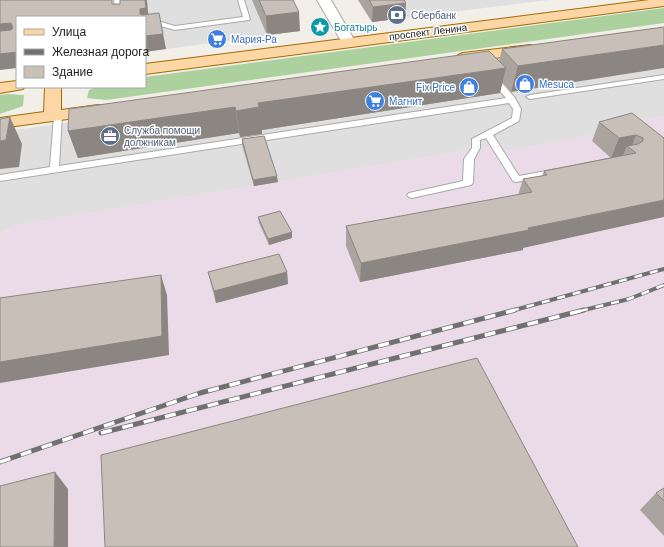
<svg xmlns="http://www.w3.org/2000/svg" width="664" height="547" font-family="Arial,sans-serif">
<style>
.residential{fill:#e0dfdf}
.industrial{fill:#ebdbe8}
.forest{fill:#add19e}
.lines{fill:none;stroke-linecap:round;stroke-linejoin:round}
.lane-casing{stroke:#a9a9a9;stroke-width:2}
.street-casing{stroke:#a9a9a9;stroke-width:2}
.primary-casing{stroke:#a06b00;stroke-width:2}
.lane{fill:#fff;fill-rule:evenodd}
.street{fill:#fff;fill-rule:evenodd}
.primary{fill:#fcd6a4;fill-rule:evenodd}
.rail-far1-casing{stroke:#707070;stroke-width:4}
.rail-casing{stroke:#707070;stroke-width:5}
.rail-far1{stroke:#fff;stroke-width:2.5;stroke-dasharray:8;stroke-linecap:butt}
.rail{stroke:#fff;stroke-width:3.5;stroke-dasharray:11;stroke-linecap:butt}
.wall{fill:#aba49e}
.shaded-wall{fill:#8b8681}
.building{fill:#c7bfb8;stroke:#8b8681}
.labels{text-anchor:middle;dominant-baseline:central;stroke-width:3;stroke-linejoin:round;paint-order:stroke}
.far-service-label{font-size:10px;fill:#4e5e75;stroke:#fff;text-anchor:start}
.far-culture-label{font-size:10px;fill:#0d838f;stroke:#fff;text-anchor:start}
.far-street-label{font-size:10px;fill:#222;stroke:#fff}
.far-shop-label{font-size:10px;fill:#366cbe;stroke:#fff;text-anchor:start}
</style>
<rect width="100%" height="100%" fill="#f2efe9"/>
<g class="residential">
<polygon points="147,0 284,0 300,31 145,52 145,24 149,23"/>
<polygon points="358,0 549,0 372,22"/>
<polygon points="664,38 664,116 597,128 602,133 508,151 502,144 487,147 16,225 0,233 0,132"/>
</g>
<polygon class="industrial" points="664,116 664,547 0,547 0,233 16,225 487,147 502,144 508,151 601,133 597,128"/>
<g class="forest">
<polygon points="664,8 664,23 106,100 87,98 89,90 95,87 145,87 145,77"/>
<polygon points="8,94 24,95 23,106 0,114 0,95"/>
</g>
<g class="lines">
<g class="lane-casing">
<g id="lane">
<polygon points="114,0 120,0 123,17 117,17"/>
<polygon points="238,0 244,0 250,19 249,20 175,30 161,26 145,28 145,24 161,22 175,26 243,17"/>
<polygon points="489,75 495,75 515,98 521,109 519,121 493,135 519,176 557,169 562,172 560,174 516,182 513,181 486,138 480,140 480,148 474,159 473,183 471,185 412,198 409,197 407,195 409,193 463,181 464,159 472,148 472,139 512,118 513,109 509,103 0,181 0,175 50,167 54,115 58,112 62,115 59,166 506,98 489,79"/>
<polygon points="664,75 664,79 530,99 526,97 530,95"/>
</g>
</g>
<g class="street-casing">
<polygon id="street" points="317,0 331,0 356,43 354,46 349,47 344,46"/>
</g>
<g class="primary-casing">
<g id="primary">
<polygon points="649,0 664,0 664,6 145,74 145,64"/>
<polygon points="530,45 535,46 537,49 535,52 463,63 458,61 455,58 458,55 463,53"/>
<polygon points="17,81 17,87 24,87 23,89 0,93 0,83"/>
<polygon points="45,87 61,87 61,110 98,105 104,106 106,110 104,114 98,115 0,128 0,118 44,112"/>
</g>
</g>
<use href="#lane" class="lane"/>
<use href="#street" class="street"/>
<use href="#primary" class="primary"/>
<g class="rail-far1-casing">
<g id="rail-far1">
<polyline points="511,311 664,269"/>
<polyline points="580,311 629,299 664,285"/>
</g>
</g>
<g class="rail-casing">
<g id="rail">
<polyline points="101,433 584,310"/>
<polyline points="0,462 200,393 515,310"/>
</g>
</g>
<use href="#rail-far1" class="rail-far1"/>
<use href="#rail" class="rail"/>
</g>
<g class="wall">
<polygon points="252,0 293,0 300,31 267,35"/>
<polygon points="358,0 404,0 406,3 405,18 372,22"/>
<polygon points="664,27 511,92 502,82 500,93 262,130 262,134 240,137 239,133 78,158 68,131 499,61 502,49"/>
<polygon points="599,122 664,138 523,248 523,250 360,282 346,246 346,226 518,195 523,179 542,176 544,171 623,155 611,158 592,141"/>
<polygon points="242,139 278,182 254,186 242,145"/>
<polygon points="258,217 292,238 269,245 259,223"/>
<polygon points="208,272 287,272 288,284 216,303 211,284"/>
<polygon points="664,488 664,536 640,510 656,493"/>
</g>
<g class="shaded-wall">
<polygon points="145,0 147,0 149,22 140,14 140,9"/>
<polygon points="406,3 405,18 372,22 373,7"/>
<polygon points="299,12 300,31 267,35 266,16"/>
<polygon points="11,23 17,38 0,40 0,24"/>
<polygon points="162,28 166,49 145,52 145,36"/>
<polygon points="664,45 664,68 511,92 518,66"/>
<polygon points="17,52 17,68 0,70 0,54"/>
<polygon points="506,68 500,93 262,130 262,134 240,137 236,111 258,103"/>
<polygon points="235,107 239,133 78,158 68,131"/>
<polygon points="10,117 22,144 19,167 0,169 0,141"/>
<polygon points="636,135 631,148 627,146 623,155 611,158 619,138"/>
<polygon points="277,176 278,182 254,186 253,180"/>
<polygon points="664,200 664,217 523,248 523,250 360,282 361,263 528,228"/>
<polygon points="292,232 292,238 269,245 268,239"/>
<polygon points="287,272 288,284 216,303 214,291"/>
<polygon points="161,275 167,295 169,355 0,383 0,362"/>
<polygon points="55,472 68,489 68,547 54,547"/>
</g>
<g class="building">
<polygon points="0,0 112,0 112,4 120,4 120,0 145,0 146,8 140,9 140,14 142,15 159,13 163,34 145,36 145,17 17,17 17,52 0,54 0,31 11,30 13,28 11,23 0,24"/>
<polygon points="259,0 293,0 299,12 266,16"/>
<polygon points="369,0 404,0 406,3 373,7"/>
<polygon points="664,27 664,45 518,66 502,49"/>
<polygon points="489,51 506,68 258,103 259,107 236,111 235,107 68,131 69,109"/>
<polygon points="632,113 664,138 664,200 528,228 529,230 361,263 346,226 532,192 523,179 547,175 544,171 636,153 627,146 638,144 643,141 643,138 636,135 619,138 599,122"/>
<polygon points="10,117 6,140 0,141 0,119"/>
<polygon points="264,136 277,176 253,180 242,139"/>
<polygon points="280,211 292,232 268,239 258,217"/>
<polygon points="279,254 287,272 214,291 208,272"/>
<polygon points="161,275 162,336 0,362 0,298"/>
<polygon points="477,358 578,547 105,547 101,455"/>
<polygon points="55,472 54,547 0,547 0,486"/>
<polygon points="664,488 664,501 656,493"/>
</g>
<defs>
<g id="bank-disc" transform="scale(1)"><circle r="9.5" fill="#5c6f8a" stroke="#fff"/><path d="M-6-4H6V4H-6ZM0-2.3a2.3 2.3 0 1 0 0 4.6a2.3 2.3 0 1 0 0-4.6Z" fill="#fff"/></g>
<g id="sight-disc" transform="scale(1)"><circle r="9.5" fill="#0f9aa8" stroke="#fff"/><path d="M0-6L1.8-2.2L6-1.7L2.9 1.2L3.7 5.4L0 3.3L-3.7 5.4L-2.9 1.2L-6-1.7L-1.8-2.2Z" fill="#fff"/></g>
<g id="supermarket-disc" transform="scale(1)"><circle r="9.5" fill="#3f7fe0" stroke="#fff"/><path d="M-6-5.5h2.5l.6 2H6L4.5 2H-2.5L-4.4-4H-6ZM-1.5 3.2a1.3 1.3 0 1 0 .1 0ZM3 3.2a1.3 1.3 0 1 0 .1 0Z" fill="#fff"/></g>
<g id="shop-disc" transform="scale(1)"><circle r="9.5" fill="#3f7fe0" stroke="#fff"/><path d="M-5-2.5h2.3a2.7 3.5 0 0 1 5.4 0H5L5.5 6h-11ZM-1.5-2.5h3a1.5 2.3 0 0 0-3 0Z" fill="#fff"/></g>
<g id="office-disc" transform="scale(1)"><circle r="9.5" fill="#5c6f8a" stroke="#fff"/><path d="M-6-3h4V-5.5h4V-3h4V5H-6ZM-1-4.5V-3h2v-1.5ZM-6 0V1H6V0Z" fill="#fff"/></g>
</defs>
<g fill-rule="evenodd">
<use href="#bank-disc" x="397" y="15"/>
<use href="#sight-disc" x="320" y="27"/>
<use href="#supermarket-disc" x="217" y="39"/>
<use href="#shop-disc" x="525" y="84"/>
<use href="#shop-disc" x="469" y="87"/>
<use href="#supermarket-disc" x="375" y="101"/>
<use href="#office-disc" x="110" y="136"/>
</g>
<g class="labels">
<g class="far-service-label">
<text x="411" y="15">Сбербанк</text>
<text x="124" y="130">Служба помощи<tspan x="124" dy="12">должникам</tspan></text>
</g>
<g class="far-culture-label">
<text x="334" y="27">Богатырь</text>
</g>
<g class="far-street-label">
<text transform="translate(428 32) rotate(-7)">проспект Ленина</text>
</g>
<g class="far-shop-label">
<text x="231" y="39">Мария-Ра</text>
<text x="539" y="84">Mesuca</text>
<text x="455" y="87" text-anchor="end">Fix Price</text>
<text x="389" y="101">Магнит</text>
</g>
</g>
<rect x="16" y="16" width="130" height="72" fill="#ffffff" stroke="#a7a7a7"/>
<rect x="24" y="29" width="20" height="6" fill="#fcd6a4" stroke="#a7a7a7"/>
<text x="52" y="36" font-size="12" fill="#222222">Улица</text>
<rect x="24" y="49" width="20" height="6" fill="#707070" stroke="#a7a7a7"/>
<text x="52" y="56" font-size="12" fill="#222222">Железная дорога</text>
<rect x="24" y="66" width="20" height="12" fill="#c7bfb8" stroke="#a7a7a7"/>
<text x="52" y="76" font-size="12" fill="#222222">Здание</text>
</svg>
